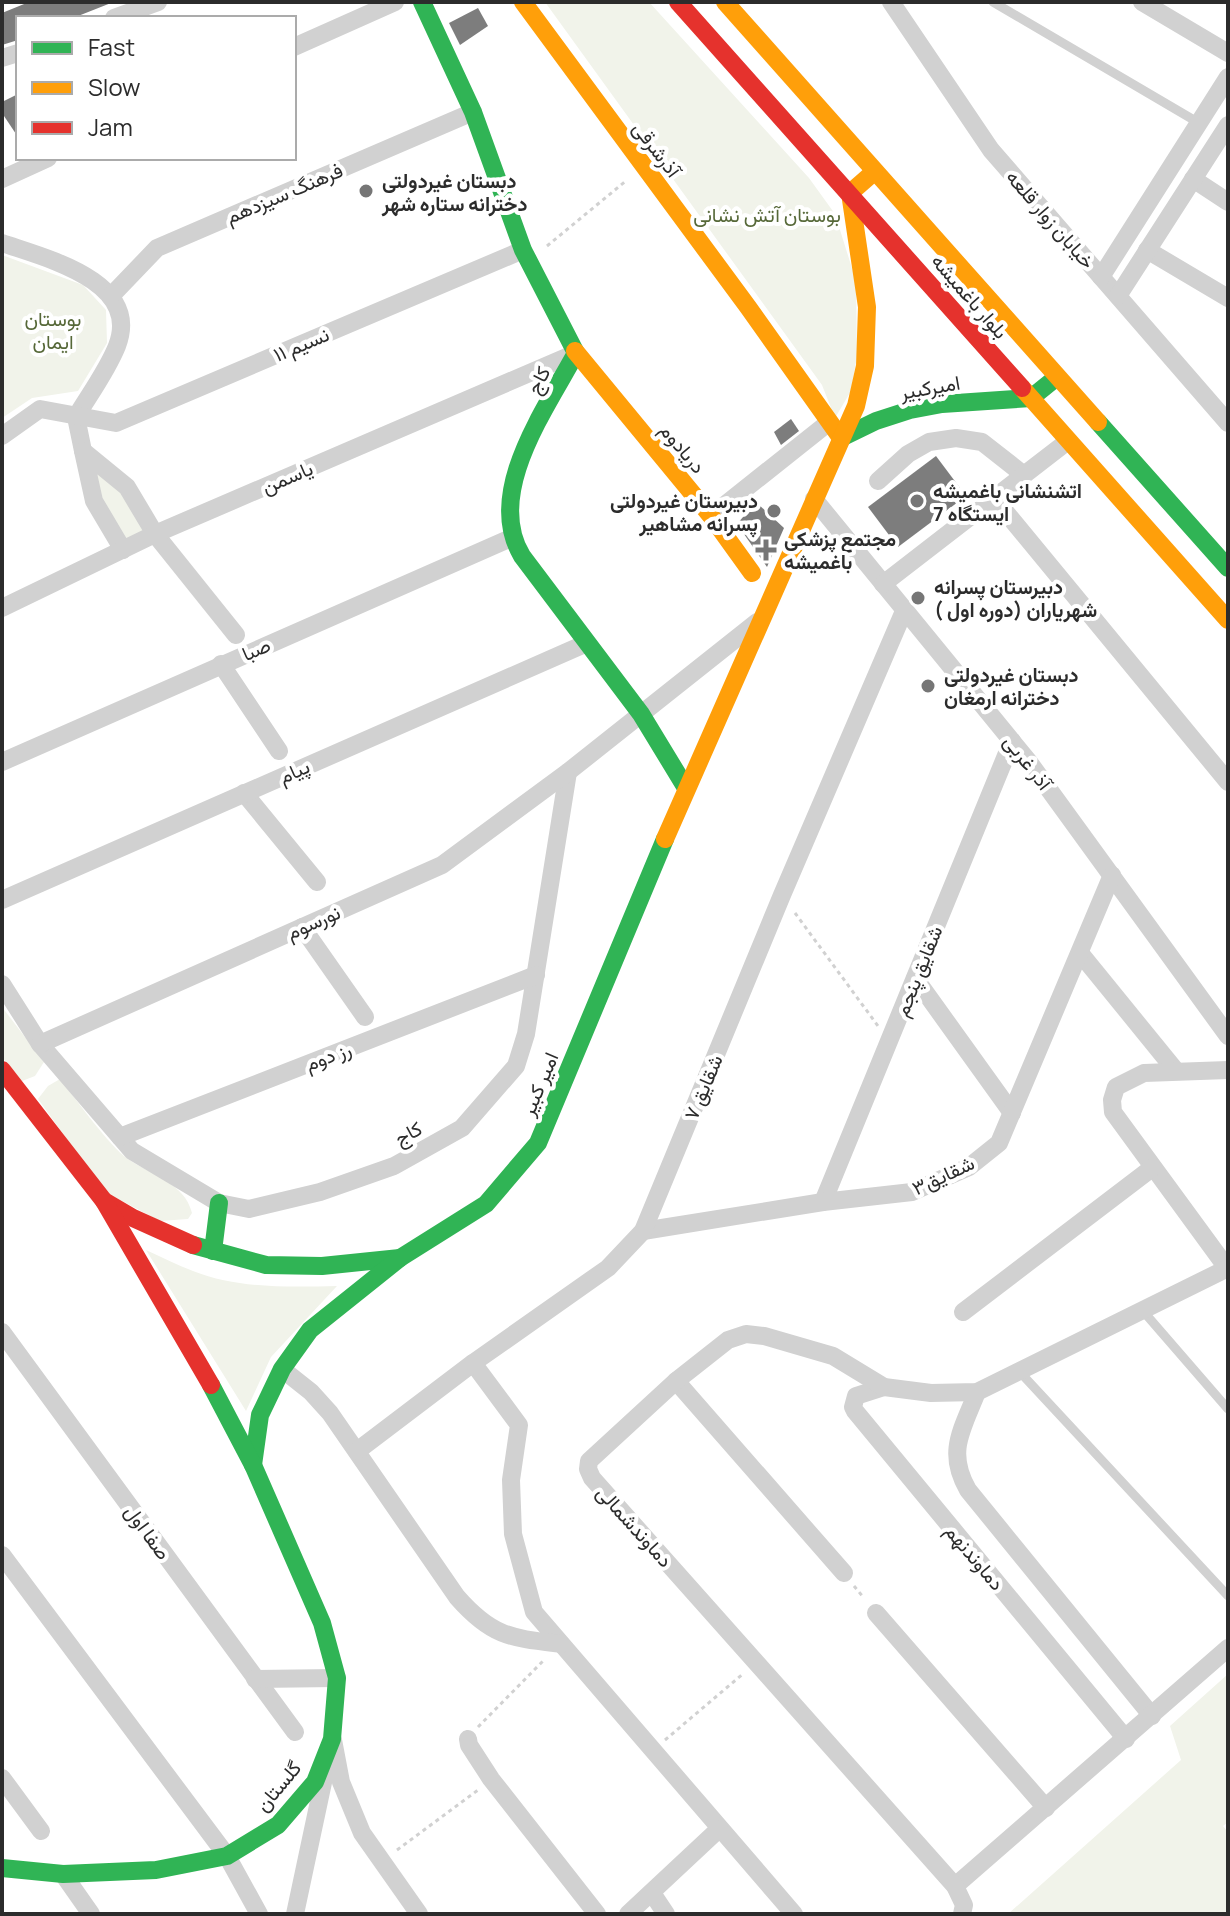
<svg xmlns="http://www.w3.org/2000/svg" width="1230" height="1916" font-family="Manrope,Vazirmatn,sans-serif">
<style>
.green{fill:#f1f3ea}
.building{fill:#7d7d7d}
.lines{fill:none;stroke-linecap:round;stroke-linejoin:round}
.path{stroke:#d1d1d1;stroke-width:3;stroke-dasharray:4 4;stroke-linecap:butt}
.lane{stroke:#d1d1d1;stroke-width:9}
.street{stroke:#d1d1d1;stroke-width:18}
.fast{stroke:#30b455;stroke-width:18}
.slow{stroke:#ff9f0a;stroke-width:18}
.jam{stroke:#e5322d;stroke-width:18}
.poi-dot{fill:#767676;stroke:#fff;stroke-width:3}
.labels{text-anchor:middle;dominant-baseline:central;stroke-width:8;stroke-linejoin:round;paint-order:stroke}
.street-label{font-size:20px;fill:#2c2c2c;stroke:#fff}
.poi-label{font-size:20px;font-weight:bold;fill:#2c2c2c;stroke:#fff;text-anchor:start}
.park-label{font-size:20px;fill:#566838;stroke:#fff}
</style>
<rect width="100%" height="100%" fill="#fff"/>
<g class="green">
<polygon points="545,2 649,2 809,178 835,214 856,281 857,356 851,391 835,418 822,385"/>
<polygon points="2,255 83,285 106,310 107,343 78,391 32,398 2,418"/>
<polygon points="93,464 123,490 148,532 125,543 100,503"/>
<polygon points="2,1007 44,1062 35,1076 22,1081 2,1057"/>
<path d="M60,1079c16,20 49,67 68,80 23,16 57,24 64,54l-4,6 -28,2 -55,-29 -67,-93 10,-13z"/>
<path d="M146,1250c16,7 31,15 47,21 45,18 97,16 144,15l-66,71 -25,54z"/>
<polygon points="1228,1674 1228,1822 1223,1826 1228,1832 1228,1914 1008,1914 1181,1760 1170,1726"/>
</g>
<g class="building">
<polygon points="29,2 111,2 111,3 73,18 18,18 18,40 2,45 2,13"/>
<polygon points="478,8 488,26 460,45 449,23"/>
<polygon points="18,94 18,137 2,113 2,102"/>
<polygon points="791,419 799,431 781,445 774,432"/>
<polygon points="936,456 966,496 898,547 868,507"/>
<polygon points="756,502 784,528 767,567 737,524"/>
</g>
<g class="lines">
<g class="path">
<polyline points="547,246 627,180"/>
<polyline points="795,913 878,1026"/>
<polyline points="854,1586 864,1598"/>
<polyline points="478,1727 543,1661"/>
<polyline points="665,1740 744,1673"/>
<polyline points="397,1850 478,1790"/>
</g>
<g class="lane">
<polyline points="993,2 1199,123"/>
<polyline points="1143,1311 1228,1409"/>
<polyline points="1018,1370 1228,1596"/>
</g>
<g class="street">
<polyline points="891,2 991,150 1228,423"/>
<polyline points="1142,2 1228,53"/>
<polyline points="114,18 158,2"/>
<polyline points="294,47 395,2"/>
<polyline points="2,58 18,53"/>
<polyline points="2,179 48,158"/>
<polyline points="1193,179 1228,202"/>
<path d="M2,243c43,15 140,38 115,103 -10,25 -28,49 -41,71l7,34"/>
<polyline points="1147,250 1228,298"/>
<polyline points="1101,277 1228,77"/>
<polyline points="111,296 157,248 473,112"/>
<polyline points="1118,296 1228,125"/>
<polyline points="2,436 40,409 116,423 523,250"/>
<polyline points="878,481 908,454 929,442 956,438 982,442 1024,475"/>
<polyline points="994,498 1228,782"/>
<polyline points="814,499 1029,762 1228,1036"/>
<polyline points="711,516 828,423"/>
<polyline points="123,550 94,501 83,451 127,487 155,534 236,635"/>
<polyline points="883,584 1068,441"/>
<polyline points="2,608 155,534 576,353"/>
<polyline points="221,664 279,751"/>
<polyline points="2,762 511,538"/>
<polyline points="244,793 317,882"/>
<polyline points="2,900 587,643"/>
<polyline points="302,927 365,1017"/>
<polyline points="1080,953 1176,1071"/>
<polyline points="915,978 1012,1113"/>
<polyline points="2,984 40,1044 132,1151 219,1203 249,1209 320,1192 394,1166 462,1128 516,1066 526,1034 568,772"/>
<polyline points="40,1044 442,865 568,772 757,622"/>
<polyline points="120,1137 536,975"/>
<polyline points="823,1202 1012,741"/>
<polyline points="643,1231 823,1202 912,1192 969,1167 999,1143 1112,875"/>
<polyline points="1227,1268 1113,1112 1112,1100 1116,1087 1144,1073 1228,1070"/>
<polyline points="963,1312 1152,1168"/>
<polyline points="2,1332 295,1732"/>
<polyline points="473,1363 519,1425 511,1480 513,1534 534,1612 794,1914"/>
<path d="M282,1369l29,23 19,21 127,184c35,40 54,41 104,47"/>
<polyline points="676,1381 844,1573"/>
<polyline points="884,1387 856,1396 853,1407 855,1411 1126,1739"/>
<path d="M977,1392c-15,38 -31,60 -9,98l184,226"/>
<polyline points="357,1451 473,1363 608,1268 643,1231 782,895 904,611"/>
<polyline points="2,1555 227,1856 259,1914"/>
<polyline points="876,1613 1046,1808"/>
<polyline points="255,1679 337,1678"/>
<polyline points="468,1739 469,1745 491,1779 597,1914"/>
<polyline points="333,1740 341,1782 362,1833 419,1914"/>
<polyline points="2,1778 41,1831"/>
<polyline points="63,1874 91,1914"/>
<polyline points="955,1886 1228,1648"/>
<polyline points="652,1893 666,1914"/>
<polyline points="295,1914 325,1773"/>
<polyline points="628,1914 719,1829"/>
<polyline points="962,1914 964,1905 955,1886 592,1478 588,1469 589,1461 676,1381 728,1340 746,1334 764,1336 833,1356 884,1387 931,1393 977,1392 1228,1268"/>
</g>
<g class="fast">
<polyline points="422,2 473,112 523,250 575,351"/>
<path d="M576,353c-30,56 -92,140 -54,203l119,158 45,74"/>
<polyline points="1098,422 1228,568"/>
<polyline points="841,438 876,421 910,410 942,404 1031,398 1057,377"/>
<polyline points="193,1245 266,1265 322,1266 400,1258"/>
<polyline points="213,1251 219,1203"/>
<polyline points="253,1465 260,1415 282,1369 310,1330 400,1258 486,1204 538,1143 665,839"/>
<polyline points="2,1868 63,1874 156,1870 227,1856 278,1825 315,1782 332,1739 337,1678 322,1623 253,1465 211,1385"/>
</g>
<g class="slow">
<polyline points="523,2 748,307 841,438"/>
<polyline points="725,2 1098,422"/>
<polyline points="575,351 711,516 752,573"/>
<polyline points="1022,388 1228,620"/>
<polyline points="665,839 856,406 865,366 867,307 850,193 874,172"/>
</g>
<g class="jam">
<polyline points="678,2 1022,388"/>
<polyline points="2,1070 104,1201 133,1218 193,1245"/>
<polyline points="104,1201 211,1385"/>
</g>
</g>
<g class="poi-dot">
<circle cx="366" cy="191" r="8"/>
<circle cx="917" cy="501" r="8"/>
<circle cx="774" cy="511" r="8"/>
<path d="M762 538h8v8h8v8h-8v8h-8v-8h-8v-8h8z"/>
<circle cx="918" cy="598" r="8"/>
<circle cx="928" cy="686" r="8"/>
</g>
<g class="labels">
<g class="street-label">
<text transform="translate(657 149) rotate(53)">آذرشرقی</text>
<text transform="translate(284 193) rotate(-23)">فرهنگ سیزدهم</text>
<text transform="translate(1051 219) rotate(49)">خیابان زوار قلعه</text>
<text transform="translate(970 296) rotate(49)">بلوار باغمیشه</text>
<text transform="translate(301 344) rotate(-23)">نسیم ۱۱</text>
<text transform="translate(538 380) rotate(-63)">کاج</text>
<text transform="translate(930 387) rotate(-10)">امیرکبیر</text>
<text transform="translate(683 448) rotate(50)">دریادوم</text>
<text transform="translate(287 477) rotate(-23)">یاسمن</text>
<text transform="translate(256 649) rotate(-23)">صبا</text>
<text transform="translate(1028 762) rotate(52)">آذر غربی</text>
<text transform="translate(294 771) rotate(-24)">پیام</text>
<text transform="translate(313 922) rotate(-24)">نورسوم</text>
<text transform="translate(918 971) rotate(-68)">شقایق پنجم</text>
<text transform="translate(328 1056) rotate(-21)">رز دوم</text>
<text transform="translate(539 1084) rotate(-67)">امیر کبیر</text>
<text transform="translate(703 1087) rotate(-67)">شقایق ۷</text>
<text transform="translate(408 1133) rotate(-29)">کاج</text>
<text transform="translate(943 1175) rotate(-25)">شقایق۳</text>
<text transform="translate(635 1526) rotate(48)">دماوندشمالی</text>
<text transform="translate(148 1532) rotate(54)">صفا اول</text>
<text transform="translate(975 1557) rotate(50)">دماوندنهم</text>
<text transform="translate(278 1786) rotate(-50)">گلستان</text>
</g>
<g class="poi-label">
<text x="382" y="180">دبستان غیردولتی<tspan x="382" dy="23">دخترانه ستاره شهر</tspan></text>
<text x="933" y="490">اتشنشانی باغمیشه<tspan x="933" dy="23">ایستگاه 7</tspan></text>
<text x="758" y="500" text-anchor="end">دبیرستان غیردولتی<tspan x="758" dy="23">پسرانه مشاهیر</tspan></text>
<text x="784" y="538">مجتمع پزشکی<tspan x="784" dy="23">باغمیشه</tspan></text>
<text x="934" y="586">دبیرستان پسرانه<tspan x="934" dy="23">شهریاران (دوره اول )</tspan></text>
<text x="944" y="674">دبستان غیردولتی<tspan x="944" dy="23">دخترانه ارمغان</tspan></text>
</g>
<g class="park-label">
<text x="767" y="214">بوستان آتش نشانی</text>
<text x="53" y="318">بوستان<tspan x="53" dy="23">ایمان</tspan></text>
</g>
</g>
<rect width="1230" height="1916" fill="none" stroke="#2c2c2c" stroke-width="8"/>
<rect x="16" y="16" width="280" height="144" fill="#ffffff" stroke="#ababab" stroke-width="2"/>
<rect x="32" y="42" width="40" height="12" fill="#30b455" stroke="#ababab" stroke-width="2"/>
<text x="88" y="56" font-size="24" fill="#2c2c2c">Fast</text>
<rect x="32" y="82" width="40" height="12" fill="#ff9f0a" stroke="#ababab" stroke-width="2"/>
<text x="88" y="96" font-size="24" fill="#2c2c2c">Slow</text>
<rect x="32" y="122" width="40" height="12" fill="#e5322d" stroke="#ababab" stroke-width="2"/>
<text x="88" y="136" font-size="24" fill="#2c2c2c">Jam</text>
</svg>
